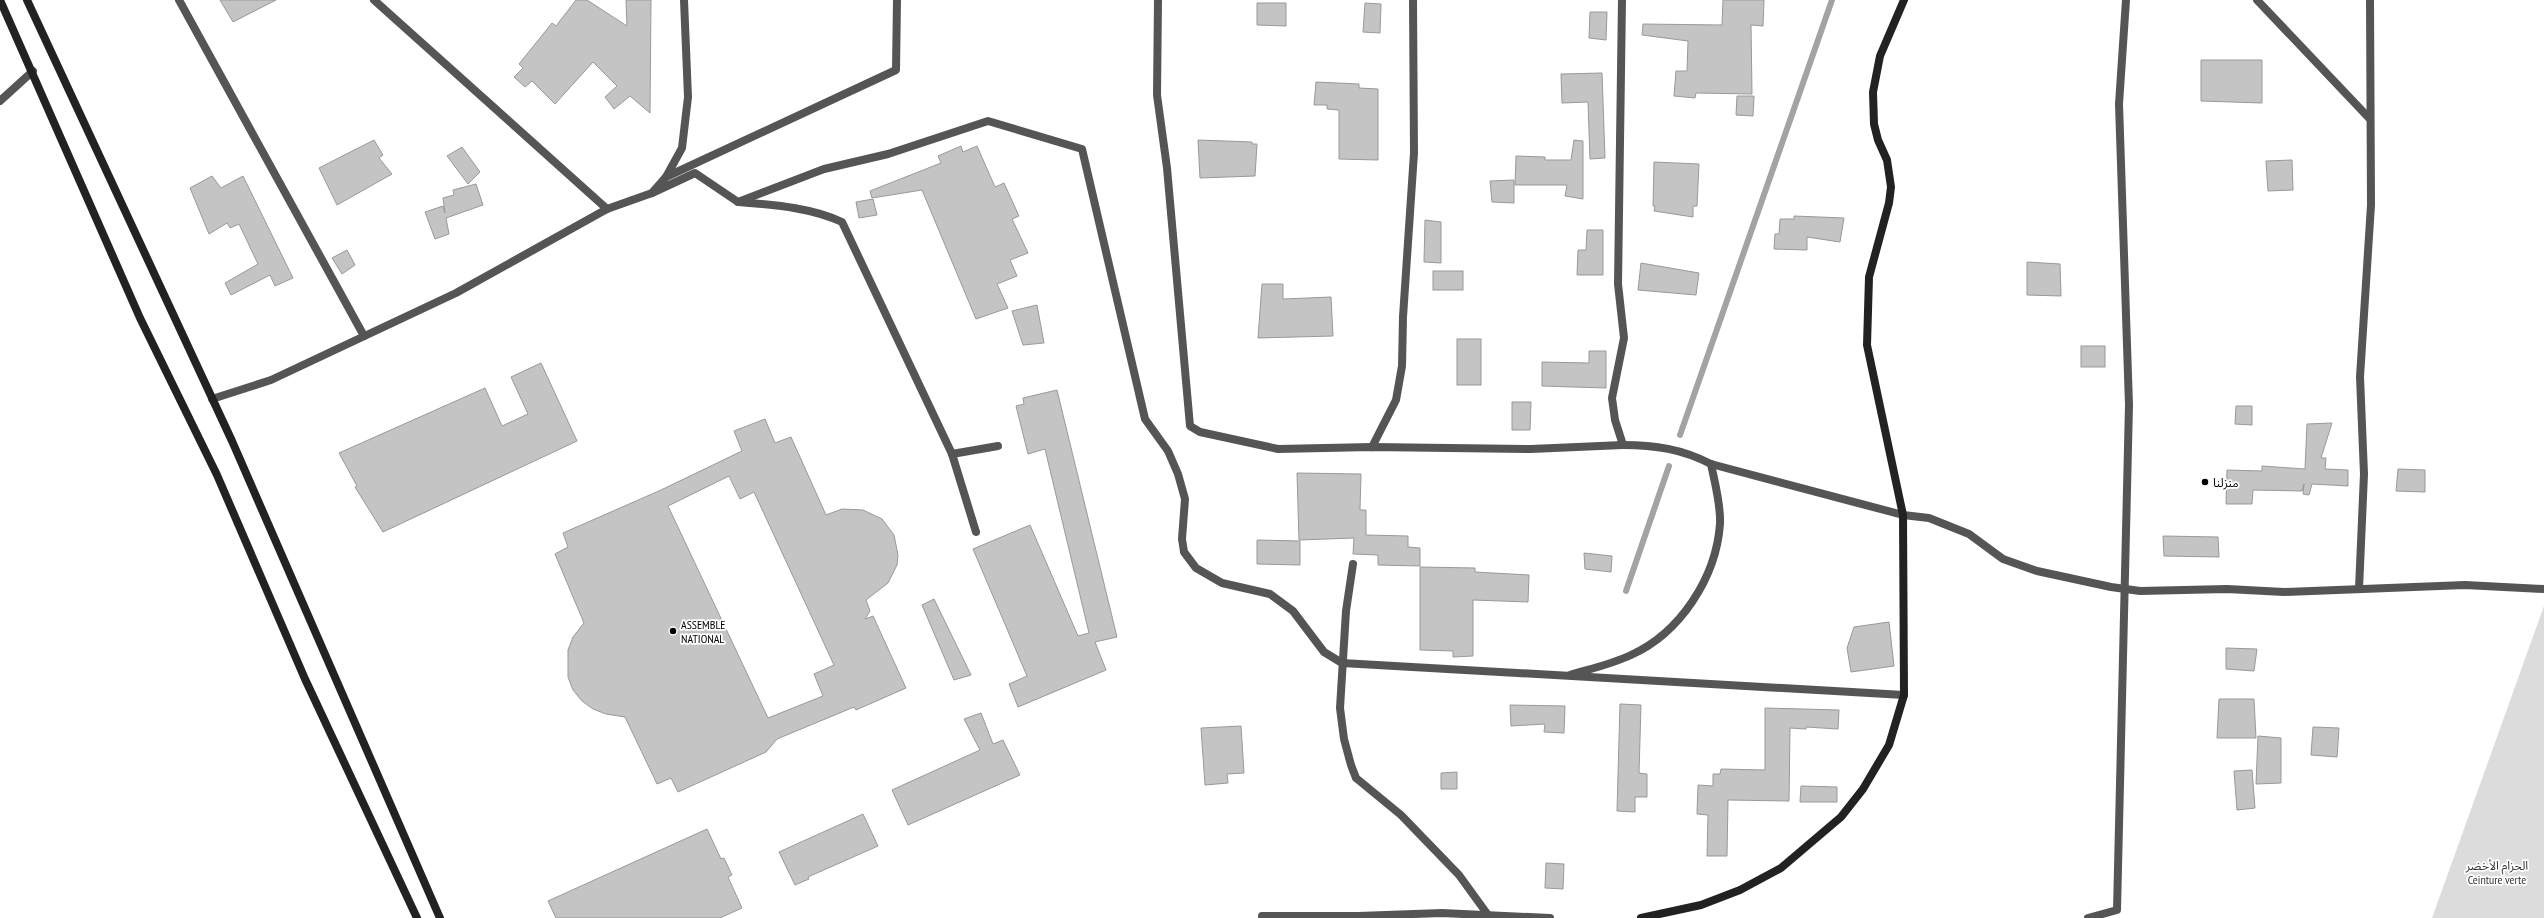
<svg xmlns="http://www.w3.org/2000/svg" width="2544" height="918" font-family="'PT Sans Narrow','Noto Sans Arabic',sans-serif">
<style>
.green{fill:#dcdcdc}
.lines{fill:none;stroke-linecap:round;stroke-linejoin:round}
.stream{stroke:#a3a3a3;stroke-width:6}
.building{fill:#c4c4c4;stroke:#999;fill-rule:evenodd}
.lane{stroke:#555;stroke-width:8}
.street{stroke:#555;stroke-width:8}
.secondary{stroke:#222;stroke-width:8}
.poi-dot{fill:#000;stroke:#fff;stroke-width:1.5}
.labels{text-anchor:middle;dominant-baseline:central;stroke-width:3.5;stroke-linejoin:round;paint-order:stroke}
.poi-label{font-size:12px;fill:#000;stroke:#fff;text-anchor:start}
.park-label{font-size:12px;fill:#333;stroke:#fff}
</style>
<rect width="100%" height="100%" fill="#fff"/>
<polygon class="green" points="2544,606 2544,918 2432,918"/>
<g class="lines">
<g class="stream">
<polyline points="1680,435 1832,0"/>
<polyline points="1626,591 1669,466"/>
</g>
</g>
<g class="building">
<polygon points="220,0 276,0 233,22"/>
<polygon points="576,0 587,0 627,26 626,0 651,0 650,113 630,96 614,109 605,97 617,86 593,62 555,104 532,81 525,87 514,77 523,68 519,64 552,23 556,26"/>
<polygon points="1723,0 1764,0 1763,26 1751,25 1752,94 1696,93 1695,98 1674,96 1676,71 1687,71 1688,41 1642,35 1643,24 1722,25"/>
<polygon points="1257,3 1286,3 1286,26 1257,25"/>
<polygon points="1365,3 1381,4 1380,33 1363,32"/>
<polygon points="1590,12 1607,12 1606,40 1589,38"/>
<polygon points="2201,60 2262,60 2262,103 2201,101"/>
<polygon points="1602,73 1605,158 1590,159 1588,102 1562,103 1561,74"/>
<polygon points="1316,82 1359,84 1359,88 1378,89 1378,160 1339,159 1339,110 1327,109 1327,105 1314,105"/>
<polygon points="1737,96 1754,96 1753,116 1736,115"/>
<polygon points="374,140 383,155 379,158 392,174 337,205 319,168"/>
<polygon points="1198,140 1252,142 1252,144 1257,144 1255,176 1200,178"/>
<polygon points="1574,140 1583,141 1583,199 1565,196 1567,185 1515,185 1516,156 1545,157 1545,160 1571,160"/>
<polygon points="961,146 963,152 977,146 995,187 1004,183 1019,216 1012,219 1028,253 1010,260 1017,276 997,284 1008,308 976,319 922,190 872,198 870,191 941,163 938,156"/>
<polygon points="462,147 480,172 468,184 447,156"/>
<polygon points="2292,160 2293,190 2268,191 2266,161"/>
<polygon points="1654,162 1699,164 1697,206 1693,206 1693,217 1654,211 1655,206 1653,206"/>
<polygon points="212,176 221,188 243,176 293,278 275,286 270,275 231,295 225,283 258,264 239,224 230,228 227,223 209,234 190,188"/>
<polygon points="1514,180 1514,203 1492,202 1490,181"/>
<polygon points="476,184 483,205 446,218 449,234 435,239 425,212 443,206 445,213 443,198 454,195 453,190"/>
<polygon points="873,199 877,215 859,218 856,202"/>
<polygon points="1794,216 1844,218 1840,242 1807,237 1807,250 1774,249 1775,234 1779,234 1780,219 1794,219"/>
<polygon points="1425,220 1441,222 1441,263 1424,262"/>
<polygon points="1587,230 1603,230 1603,275 1577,275 1578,250 1586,250"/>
<polygon points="347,250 355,265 342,274 332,258"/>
<polygon points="2027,262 2060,264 2061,296 2027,295"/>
<polygon points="1641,263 1699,273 1696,295 1638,290"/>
<rect x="1433" y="271" width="30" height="19"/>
<polygon points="1262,284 1283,284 1283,299 1331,297 1333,336 1258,338"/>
<polygon points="1037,305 1044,343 1023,345 1012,311"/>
<rect x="1457" y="339" width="24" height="46"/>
<rect x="2081" y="346" width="24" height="21"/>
<polygon points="1589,351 1606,351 1606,388 1542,386 1542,362 1589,363"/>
<polygon points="541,363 577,441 383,532 355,487 357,486 339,453 485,388 502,426 528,414 511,377"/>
<polygon points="1057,390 1117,637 1095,642 1106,670 1018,707 1009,684 1027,676 973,549 1030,525 1078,636 1089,633 1045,449 1028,454 1016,406 1024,404 1023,398"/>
<polygon points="1512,402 1531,402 1530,430 1512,430"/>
<polygon points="2236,406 2252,406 2252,425 2235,424"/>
<path d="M765,419l10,24 16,-6 35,78 16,-6 21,1 19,9 12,16 4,20 -1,10 -9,18 -22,17 4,11 -5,8 8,-3 33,72 -50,22 -2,-3 -77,32 -11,13 -88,40 -7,-14 -14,6 -32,-67 -19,-3 -13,-5 -11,-8 -9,-11 -5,-13v-27l5,-13 11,-14 -29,-69 13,-7 -5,-14 98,-43 81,-39 -8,-20zM729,476l11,23 14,-7 80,173 -20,9 9,22 -55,22 -100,-212z"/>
<polygon points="2332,423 2321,458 2326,458 2325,469 2348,470 2348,486 2312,484 2309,495 2303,494 2304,484 2302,491 2253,490 2252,504 2226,504 2227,470 2262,471 2262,466 2305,469 2307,424"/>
<polygon points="2398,469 2425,470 2425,492 2396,491"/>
<polygon points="1297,473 1361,474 1360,510 1366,510 1366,535 1408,536 1408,547 1420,548 1420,566 1378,565 1378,555 1353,554 1354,538 1299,540"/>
<polygon points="2163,536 2218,537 2219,557 2164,556"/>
<polygon points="1257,540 1300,541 1300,565 1257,564"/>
<polygon points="1584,553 1612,556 1611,572 1585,569"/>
<polygon points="1420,567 1475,568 1475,572 1529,575 1528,602 1473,600 1473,656 1453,657 1453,651 1420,650"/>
<polygon points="934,599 971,675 954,680 922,605"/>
<polygon points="1889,622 1894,666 1851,672 1847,648 1854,627"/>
<polygon points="2226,648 2257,649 2254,671 2226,669"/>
<polygon points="2219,699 2254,699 2256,738 2217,738"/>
<polygon points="1620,704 1641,705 1639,773 1647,774 1647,797 1635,797 1635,812 1617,811"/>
<polygon points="1510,705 1565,706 1564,733 1544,732 1545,724 1511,726"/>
<polygon points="1765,708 1839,710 1838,729 1806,727 1806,729 1790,728 1789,801 1728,800 1727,856 1707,856 1708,815 1697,814 1698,785 1713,786 1713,774 1720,774 1721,769 1765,770"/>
<polygon points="981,713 993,744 1003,740 1020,775 908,825 892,790 980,750 964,719"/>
<polygon points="1241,726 1244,773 1227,774 1228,783 1205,785 1201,728"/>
<polygon points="2313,727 2339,728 2337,757 2311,755"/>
<polygon points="2258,736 2281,738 2281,783 2256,784"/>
<polygon points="2252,770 2255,808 2237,810 2234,771"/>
<polygon points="1457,772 1457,789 1441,789 1441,773"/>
<polygon points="1801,786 1837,787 1837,802 1800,802"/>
<polygon points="863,814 878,846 808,877 809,879 795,885 779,852"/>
<polygon points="707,829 721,859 724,858 732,875 728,877 742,908 720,918 556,918 548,901"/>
<polygon points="1546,863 1564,864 1563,889 1545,888"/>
</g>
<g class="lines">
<g class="lane">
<path d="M738,202c35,3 72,5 104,20l110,232 24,78"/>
<polyline points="952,454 998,446"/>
</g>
<g class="street">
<polyline points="179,0 364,336"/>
<polyline points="374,0 607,209"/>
<polyline points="1158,0 1157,95 1167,168 1190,426 1200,432 1278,449 1372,447 1531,449 1623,445 1615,420 1612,398 1624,338 1618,284 1622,0"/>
<polyline points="2257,0 2369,118"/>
<polyline points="0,101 33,71"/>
<polyline points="666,177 896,70 897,0"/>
<polyline points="652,193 695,173 738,202 824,169 888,154 988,121 1082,149 1145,419 1168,451 1178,474 1185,499 1182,539 1184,552 1196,568 1222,583 1270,594 1293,611 1324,652 1342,663 1904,695"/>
<polyline points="212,399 271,380 456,293 607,209 652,193 666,177 682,148 688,97 684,0"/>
<path d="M1623,445c32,0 59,4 88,19l192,51 26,3 40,16 34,25 34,12 74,16 29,4 87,-2 57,3 181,-7 79,4"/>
<polyline points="1372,447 1396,400 1402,366 1403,317 1414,153 1413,0"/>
<polyline points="1353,564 1346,611 1340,708 1344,739 1351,765 1356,778 1401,815 1459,875 1488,915"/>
<polyline points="2359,589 2364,474 2360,377 2371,205 2370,0"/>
<path d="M1570,675c20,-6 42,-11 61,-20 49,-22 85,-77 89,-131 1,-19 -5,-40 -9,-60"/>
<polyline points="1262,916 1358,916 1442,913 1550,918"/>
<polyline points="2088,918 2117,910 2129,405 2119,104 2126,0"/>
</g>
<g class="secondary">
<polyline points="0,0 140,318 217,475 305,679 417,918"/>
<polyline points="27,0 232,441 440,918"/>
<polyline points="1641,918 1701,905 1740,890 1781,868 1841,817 1863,789 1889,745 1904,695 1903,515 1867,345 1869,277 1889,203 1891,187 1887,160 1878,140 1874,124 1873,92 1880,56 1904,0"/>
</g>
</g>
<g class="poi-dot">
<circle cx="2205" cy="482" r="4"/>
<circle cx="673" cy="631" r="4"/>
</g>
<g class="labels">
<g class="poi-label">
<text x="2213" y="482">منزلنا</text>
<text x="681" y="624">ASSEMBLE<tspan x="681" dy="14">NATIONAL</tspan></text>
</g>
<g class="park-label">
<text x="2497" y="865">الحزام الأخضر<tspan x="2497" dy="14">Ceinture verte</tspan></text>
</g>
</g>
</svg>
